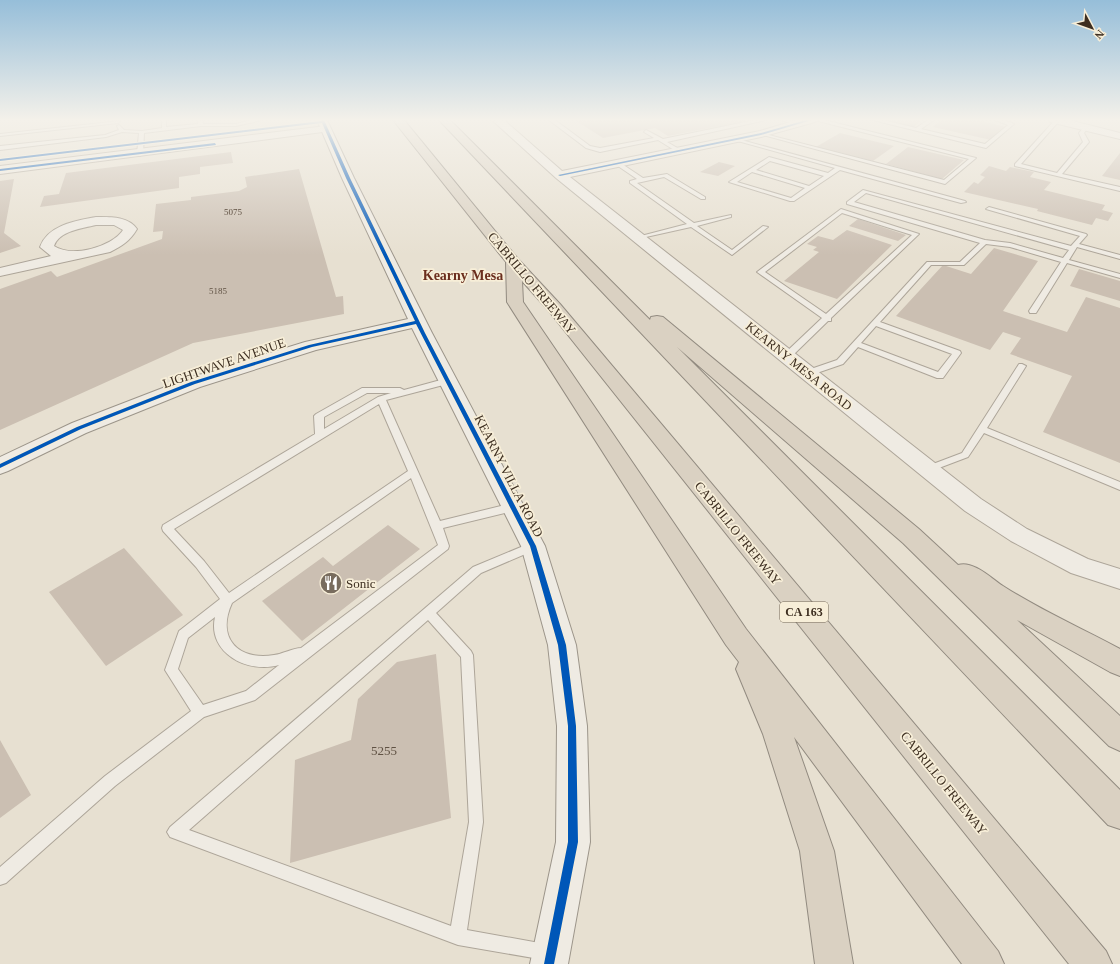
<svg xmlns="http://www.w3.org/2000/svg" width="1120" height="964" font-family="Georgia,serif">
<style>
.building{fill:#cbbfb2}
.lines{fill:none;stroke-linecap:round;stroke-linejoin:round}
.service-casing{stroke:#ada599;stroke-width:2}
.minor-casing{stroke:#ada599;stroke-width:2}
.tertiary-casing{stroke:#ada599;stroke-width:2}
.secondary-casing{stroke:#9c958a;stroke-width:2}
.motorway-casing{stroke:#928b80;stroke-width:2}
.service{fill:#efebe3;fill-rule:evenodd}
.minor{fill:#efebe3;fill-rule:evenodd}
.tertiary{fill:#efebe3;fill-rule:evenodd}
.secondary{fill:#efebe3;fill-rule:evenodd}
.motorway{fill:#dad1c2;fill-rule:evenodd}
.cycleway-casing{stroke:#f7eed8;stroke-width:2}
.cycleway{fill:#0057b8;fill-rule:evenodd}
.labels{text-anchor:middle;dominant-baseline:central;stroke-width:3.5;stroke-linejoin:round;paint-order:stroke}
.far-number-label{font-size:9px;fill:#605244}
.shield{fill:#f7eed8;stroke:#756857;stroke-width:1}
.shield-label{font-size:12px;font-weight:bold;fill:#3d2e20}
.street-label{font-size:13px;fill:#3d2e20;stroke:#f7eed8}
.poi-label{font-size:13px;fill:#3d2e20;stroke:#f7eed8;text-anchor:start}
.near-number-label{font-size:13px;fill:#605244}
.far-district-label{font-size:14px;font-weight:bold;fill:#6b2e1e;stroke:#f7eed8}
</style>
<rect width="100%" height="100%" fill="#e7e0d1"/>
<g class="building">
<polygon points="575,120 746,120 746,121 668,136 655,128 603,138"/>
<polygon points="888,120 923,120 913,127"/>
<polygon points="941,120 977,120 1006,127 991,140 933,127"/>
<polygon points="840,133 894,146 873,161 816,147"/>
<polygon points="908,147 964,160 942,179 886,164"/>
<polygon points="231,152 233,163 200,167 200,174 179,177 179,188 40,207 44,196 59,194 66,173"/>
<polygon points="1120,153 1120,180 1102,176"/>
<polygon points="719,162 735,166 718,176 700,172"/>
<polygon points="989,166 1006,171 1010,167 1034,172 1030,177 1051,182 1044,190 1105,205 1102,210 1113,213 1108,221 1096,218 1092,225 1037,211 1038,209 964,192 974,182 978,184 985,177 980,175"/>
<polygon points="299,169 336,297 343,296 344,314 193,343 0,430 0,289 51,271 57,277 162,239 163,231 153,232 156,204 191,200 191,197 239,191 247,187 245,177"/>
<polygon points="14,179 4,233 21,246 0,253 0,181"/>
<polygon points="858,219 906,235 898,241 849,226"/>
<polygon points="847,230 892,245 837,299 784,281 819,252 813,250 817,247 807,244 818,236 833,240"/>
<polygon points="994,248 1038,261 1003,311 1067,332 1086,297 1120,308 1120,463 1043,432 1072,376 1010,354 1021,338 1003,332 990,350 896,316 943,265 971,274"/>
<polygon points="1079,269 1120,281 1120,301 1070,286"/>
<polygon points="388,525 420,549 302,641 262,601 323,557 333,566"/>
<polygon points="124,548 183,615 106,666 49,592"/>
<polygon points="436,654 451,818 290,863 295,760 351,740 358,699 397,662"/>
<polygon points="0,740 31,795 0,818"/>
</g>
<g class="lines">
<g class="service-casing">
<g id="service">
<polygon points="162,120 166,120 166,127 198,124 198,120 202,120 203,124 236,124 251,120 262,120 236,126 201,126 144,133 143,154 140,156 137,154 139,133 122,132 106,137 0,150 0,146 105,135 119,130 117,126 119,125 124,130 142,131 162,128"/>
<polygon points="549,120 555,120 590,146 600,148 654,138 644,132 646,130 663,139 755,120 766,120 667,142 681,150 681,152 679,153 658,140 600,152 586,148"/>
<polygon points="781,120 790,120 801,125 799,126"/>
<polygon points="814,120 824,120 976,158 945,184 759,134 761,133 944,180 969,159"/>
<polygon points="873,120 883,120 916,128 928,120 934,120 921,129 985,144 1008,125 995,120 1004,120 1014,124 986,148"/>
<polygon points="1055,120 1059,121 1021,164 1057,173 1083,142 1079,133 1084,127 1088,127 1084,133 1089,142 1062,174 1120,187 1120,191 1015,166 1015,164"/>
<polygon points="120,121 118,123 0,136 0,134"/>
<path d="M734,138l231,63 1,1 -5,1 -121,-33 -46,31h-4l-61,-19 40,-25 59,16 7,-5 -101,-28zM770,161l54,15 -15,10 -53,-16zM752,172l53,16 -14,10 -54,-16z"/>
<polygon points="615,162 619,162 643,178 667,174 705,197 705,199 701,199 664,177 637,183 694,223 731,215 731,217 697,226 732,250 763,226 768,227 732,255 691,227 637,239 637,237 687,224 630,183 630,181 637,179 615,164"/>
<path d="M863,190l208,56 9,-10 -94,-27 3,-2 97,27 1,1 -8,9 41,11v4l-43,-12 -8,13 51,14v4l-53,-15 -31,50h-6l-1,-2 32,-49 -51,-15 -24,-3 -22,21h-33l-51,57 80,29 1,2 -18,25h-6l-79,-31 -15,17 -32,11h-6l-1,-2 1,-2 32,-11 90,-98h33l20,-19 -133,-39v-2zM866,193l203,57 -6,8 -53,-15 -25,-3 -131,-38zM876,326l76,28 -14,18 -77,-29z"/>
<path d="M841,209l78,25 -88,84v3h-3l-38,37h-6v-4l38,-36 -65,-46zM842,213l70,22 -86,79 -61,-42z"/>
<polygon points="1019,364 1022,364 1026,366 987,428 1120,482 1120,490 984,433 968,457 931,471 925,471 923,469 925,467 962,453"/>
<path d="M448,378l4,3 -1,2 -65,17 54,121 73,-18 4,1 1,3 -1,3 -74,18 6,18 -1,3 -193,151 -51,17 -89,69 -109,97 -6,2v-18l105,-91 86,-65 -26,-41 14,-39 41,-32 -24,-32 -33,-36 -1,-3 1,-3 152,-91 -1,-18 2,-2 46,-26h38l4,2zM367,393h24l-13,4 -54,32v-12zM379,404l29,67 -179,122 -25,-32 -30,-32zM411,478l27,67 -137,103c-8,0 -18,6 -27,7 -36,6 -58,-17 -42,-52zM215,617c-8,36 33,57 64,48l-33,26 -43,14 -25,-36 10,-31z"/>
<path d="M533,542l4,1 1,3 -1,3 -56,24 -45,40 35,38 2,4 10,167 -16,108 78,14 6,2 2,6 -2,6 -6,2 -87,-15 -288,-108 -3,-5 3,-5 303,-260zM428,620l33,37 8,165 -18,104 -262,-96z"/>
</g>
</g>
<g class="minor-casing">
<g id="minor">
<polygon points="1049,120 1069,120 1120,133 1120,139 1050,122"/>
<path d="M96,217c14,0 32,-1 41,12 -7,12 -15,17 -27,23l-110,24v-8l51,-12 -11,-9c8,-22 35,-26 56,-30zM96,225h18l9,5c-11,17 -51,28 -69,16 5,-15 29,-18 42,-21z"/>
</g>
</g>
<g class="tertiary-casing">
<g id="tertiary">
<polygon points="492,120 504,120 562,171 760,131 797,120 816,120 815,122 761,137 570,177 981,499 1027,529 1088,559 1120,569 1120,589 1071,573 1011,541 965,511 556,178"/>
<polygon points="326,126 331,129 330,131 0,174 0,166"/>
</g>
</g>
<g class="secondary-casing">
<polygon id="secondary" points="317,120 327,120 354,178 432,333 545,546 576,645 587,726 590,842 568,964 530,964 556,842 557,726 548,645 521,546 412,328 316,350 200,387 86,433 8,471 0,474 0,457 72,423 186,379 305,342 408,319 342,178"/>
</g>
<g class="motorway-casing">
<g id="motorway">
<polygon points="393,120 404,120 518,259 560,304 1106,951 1112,964 1069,964 548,310 522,281 523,302 746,629 998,951 1004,964 962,964 794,737 834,851 853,964 815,964 800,851 763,734 736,669 739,662 726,645 507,302 506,262"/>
<path d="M439,120h11l200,200 1,-3 6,-1 6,1 256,212 39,36c15,-5 33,13 45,21 37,24 78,42 117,63v27l-10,-4 -93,-52 103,96v35l-11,-5 -206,-203 -226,-196 443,443v39l-12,-4z"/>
</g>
</g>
<use href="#service" class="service"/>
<use href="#minor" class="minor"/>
<use href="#tertiary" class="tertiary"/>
<use href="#secondary" class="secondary"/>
<use href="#motorway" class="motorway"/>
<g class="cycleway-casing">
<g id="cycleway">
<polygon points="321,120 324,120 350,178 425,333 536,546 566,645 576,726 578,842 554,964 544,964 568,842 568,726 558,645 530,546 416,324 312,347 195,384 81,429 0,468 0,464 77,427 191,382 309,345 415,321 346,178 322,123 0,161 0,159 321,121"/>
<polygon points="806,120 812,120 761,135 560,176 558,175 761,133"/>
<polygon points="215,143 216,145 0,171 0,169"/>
</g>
</g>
<use href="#cycleway" class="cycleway"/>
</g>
<linearGradient id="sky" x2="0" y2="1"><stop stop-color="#96bed9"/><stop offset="0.47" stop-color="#f4f1ea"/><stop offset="1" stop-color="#f4f1ea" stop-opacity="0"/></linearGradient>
<rect width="1120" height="255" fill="url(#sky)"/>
<defs>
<g id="restaurant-disc" transform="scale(1.15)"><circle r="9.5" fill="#786c5e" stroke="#f7eed8"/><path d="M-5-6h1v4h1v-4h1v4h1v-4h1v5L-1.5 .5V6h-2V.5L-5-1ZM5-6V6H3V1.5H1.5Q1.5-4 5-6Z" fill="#fff"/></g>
</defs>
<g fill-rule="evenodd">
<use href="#restaurant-disc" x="331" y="583"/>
</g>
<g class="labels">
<g class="far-number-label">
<text x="233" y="212">5075</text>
<text x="218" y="291">5185</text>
</g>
<rect class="shield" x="780" y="602" width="48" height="20" rx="3"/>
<g class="shield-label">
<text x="804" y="612">CA 163</text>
</g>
<g class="street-label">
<text transform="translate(532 283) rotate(50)">CABRILLO FREEWAY</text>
<text transform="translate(224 363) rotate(-19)">LIGHTWAVE AVENUE</text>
<text transform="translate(799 366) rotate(39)">KEARNY MESA ROAD</text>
<text transform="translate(509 476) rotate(63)">KEARNY VILLA ROAD</text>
<text transform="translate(738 533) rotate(51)">CABRILLO FREEWAY</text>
<text transform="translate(944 783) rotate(51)">CABRILLO FREEWAY</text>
</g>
<g class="poi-label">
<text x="346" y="583">Sonic</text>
</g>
<g class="near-number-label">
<text x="384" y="750">5255</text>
</g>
<g class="far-district-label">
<text x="463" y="275">Kearny Mesa</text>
</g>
</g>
<g transform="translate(1092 28) rotate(131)" stroke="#f7eed8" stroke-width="3" paint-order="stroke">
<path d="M0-3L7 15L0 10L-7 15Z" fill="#3d2e20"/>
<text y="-6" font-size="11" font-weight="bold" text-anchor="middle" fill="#3d2e20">N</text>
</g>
</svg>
